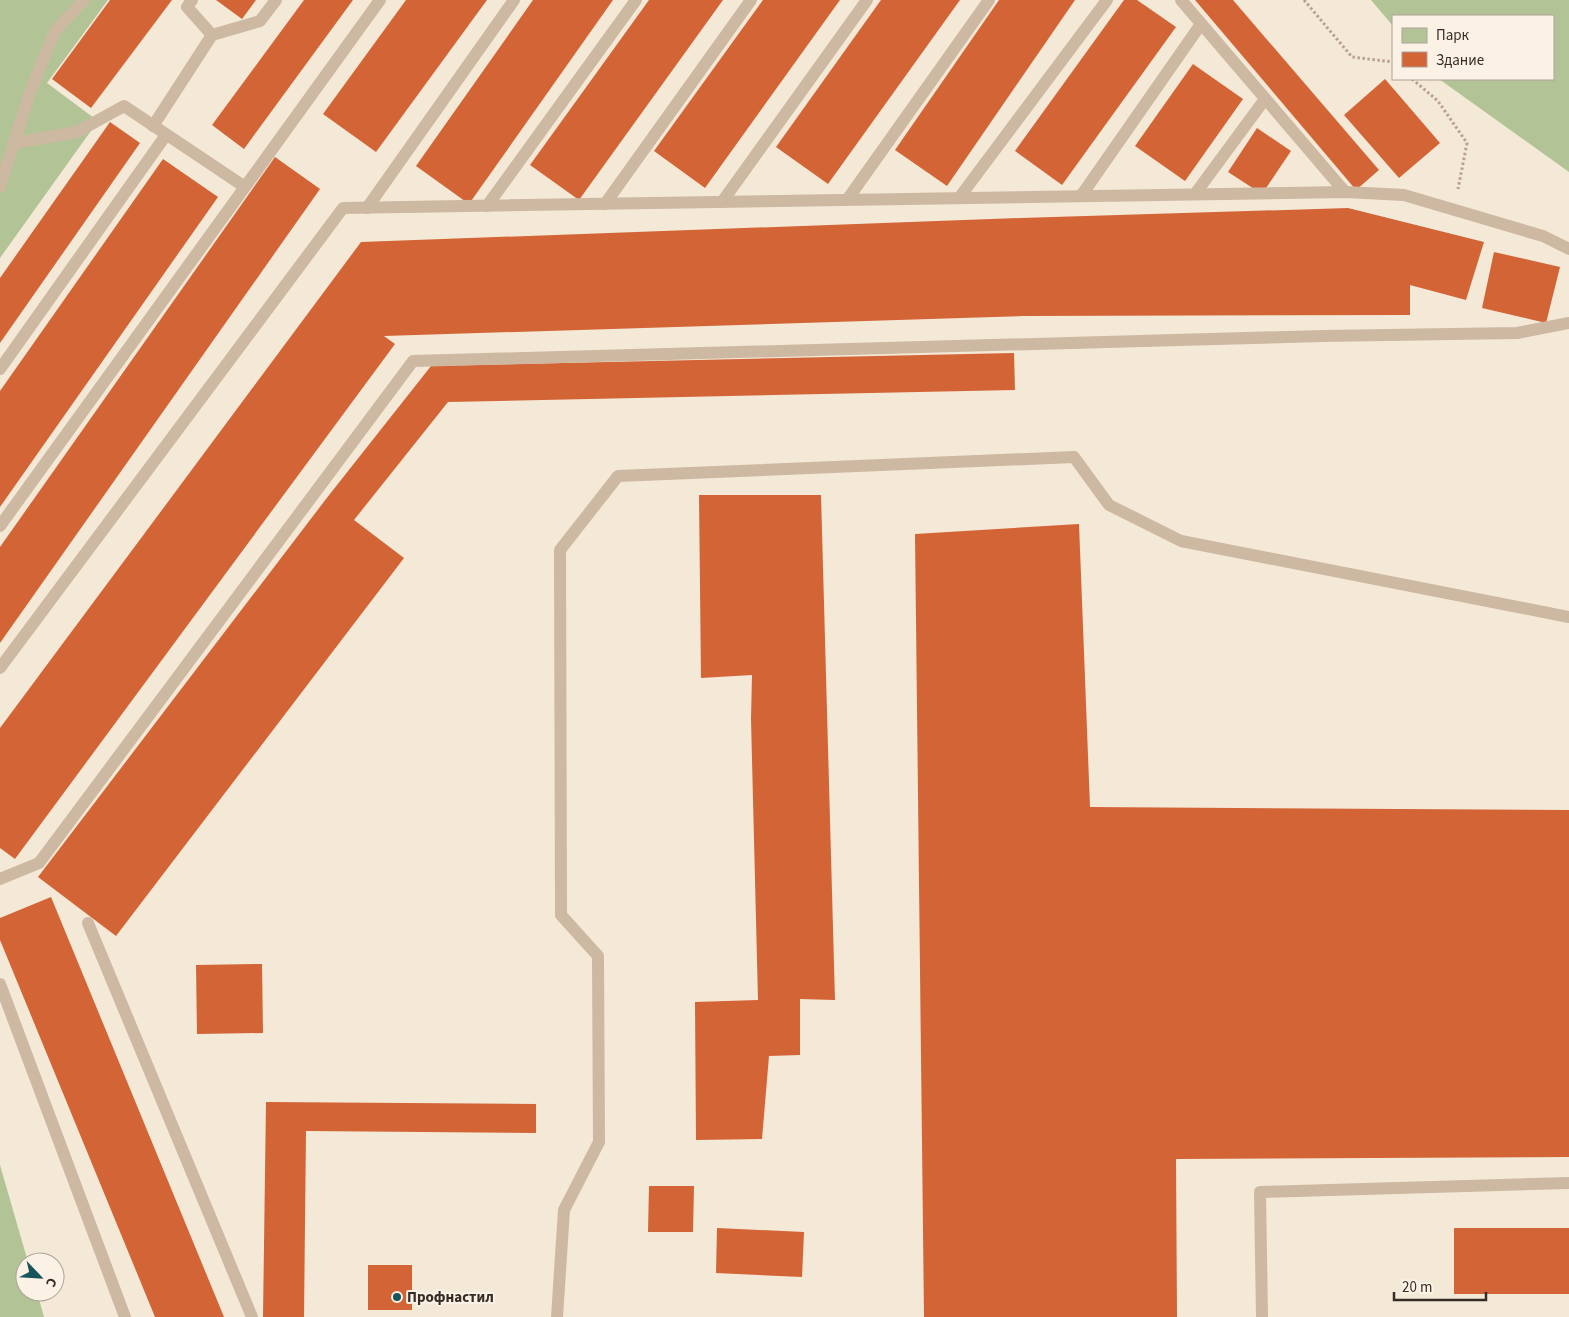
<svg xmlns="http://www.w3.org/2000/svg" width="1569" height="1317" font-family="'Source Sans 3',sans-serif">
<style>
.green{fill:#b2c496}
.building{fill:#d36436}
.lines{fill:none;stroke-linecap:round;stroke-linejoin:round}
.path{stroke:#b9a28c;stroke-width:3;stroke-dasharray:2.5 2.5;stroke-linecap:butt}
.lane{stroke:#cdb8a2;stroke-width:12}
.poi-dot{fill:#17545c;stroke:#fbf1e4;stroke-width:2}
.labels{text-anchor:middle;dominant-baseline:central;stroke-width:4;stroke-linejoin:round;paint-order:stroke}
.poi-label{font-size:15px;font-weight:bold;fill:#372c25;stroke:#fbf1e4;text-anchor:start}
</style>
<rect width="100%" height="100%" fill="#f4e8d7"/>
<g class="green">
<polygon points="0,0 108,0 47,83 98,121 0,258"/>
<polygon points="1371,0 1569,0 1569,172 1439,79 1553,79 1553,16 1393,16 1393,26"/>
<polygon points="0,1165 28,1262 25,1262 25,1292 37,1292 44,1317 0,1317"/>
</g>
<g class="building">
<polygon points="110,0 172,0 91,108 52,79"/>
<polygon points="216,0 256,0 242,19"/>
<polygon points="304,0 353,0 244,149 212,125"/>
<polygon points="406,0 487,0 376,152 323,114"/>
<polygon points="533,0 613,0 469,204 416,166"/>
<polygon points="649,0 723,0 579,200 530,165"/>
<polygon points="763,0 840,0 705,188 654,151"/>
<polygon points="881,0 960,0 828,184 776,147"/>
<polygon points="999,0 1075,0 947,186 895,150"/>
<polygon points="1124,0 1137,0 1176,27 1062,185 1015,151"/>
<polygon points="1195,0 1233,0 1379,170 1356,190"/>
<polygon points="1193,64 1243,99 1185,181 1135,146"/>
<polygon points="1385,79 1440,143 1399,178 1344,115"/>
<polygon points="110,122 140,143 0,343 0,278"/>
<polygon points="1257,128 1291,151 1262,194 1228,172"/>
<polygon points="275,157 320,189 0,643 0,547"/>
<polygon points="163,159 218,197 0,507 0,391"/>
<polygon points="1348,208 1484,242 1466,300 1410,285 1410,315 1024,316 384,336 395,344 15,859 0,848 0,728 361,242 1021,218"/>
<polygon points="1494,252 1560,267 1546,323 1482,308"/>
<polygon points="1014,353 1015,390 448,402 354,520 404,558 116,936 38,877 326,499 431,366"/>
<polygon points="699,495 821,495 835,1000 800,999 800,1055 769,1056 762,1139 696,1140 695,1002 758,1000 751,719 752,675 701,678"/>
<polygon points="1079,524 1090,807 1569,810 1569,1157 1176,1159 1177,1317 924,1317 915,534"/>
<polygon points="51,897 224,1317 155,1317 0,940 0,918"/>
<polygon points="262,964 263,1033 197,1034 196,965"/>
<polygon points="266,1102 536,1104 536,1133 306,1131 304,1317 263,1317"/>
<polygon points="649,1186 694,1186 693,1232 648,1232"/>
<polygon points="717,1228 804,1232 802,1277 716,1273"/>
<rect x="1454" y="1228" width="115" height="66"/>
<rect x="368" y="1265" width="44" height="45"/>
</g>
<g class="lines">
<g class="path">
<polyline points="1304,0 1352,57 1393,62"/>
<polyline points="1412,79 1438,101 1467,143 1458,189"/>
</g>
<g class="lane">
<polyline points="192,0 187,7 212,35"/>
<polyline points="1181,0 1345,192"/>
<polyline points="153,126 212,35 260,21 276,0"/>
<polyline points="14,143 77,132 124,106 245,187"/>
<polyline points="0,187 30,92 55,31 84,0"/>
<polyline points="1195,194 1265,99"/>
<polyline points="1081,196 1201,24"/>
<polyline points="959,198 1107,0"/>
<polyline points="847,200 989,0"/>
<polyline points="722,202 867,0"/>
<polyline points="605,204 751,0"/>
<polyline points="487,206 636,0"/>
<polyline points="367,208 514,0"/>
<polyline points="0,369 166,135"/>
<polyline points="0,526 380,0"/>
<polyline points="0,668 343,208 1345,192 1404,195 1543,236 1569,249"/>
<polyline points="0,879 39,863 413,361 1322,336 1517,333 1569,323"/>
<polyline points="88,923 252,1317"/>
<polyline points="0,984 125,1317"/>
<polyline points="557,1317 564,1210 599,1142 598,956 561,915 560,550 618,476 1074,457 1109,505 1181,541 1569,617"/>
<polyline points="1262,1317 1260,1192 1569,1183"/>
</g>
</g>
<circle class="poi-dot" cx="397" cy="1297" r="5"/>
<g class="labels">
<g class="poi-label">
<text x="407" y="1297">Профнастил</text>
</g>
</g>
<rect x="1392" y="15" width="162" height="65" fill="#fbf1e4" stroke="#ada298"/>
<rect x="1402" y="28" width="25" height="15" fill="#b2c496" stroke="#ada298"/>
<text x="1436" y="40" font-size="15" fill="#372c25">Парк</text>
<rect x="1402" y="52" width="25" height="15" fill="#d36436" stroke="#ada298"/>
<text x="1436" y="65" font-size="15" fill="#372c25">Здание</text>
<g transform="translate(40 1277) rotate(115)"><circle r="24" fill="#fbf1e4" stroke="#ada298"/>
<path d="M0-4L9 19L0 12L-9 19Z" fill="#17545c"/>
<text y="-8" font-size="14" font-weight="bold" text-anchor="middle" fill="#372c25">С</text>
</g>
<path d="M1394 1292v8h92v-8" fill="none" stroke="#372c25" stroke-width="2.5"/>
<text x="1402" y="1292" font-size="15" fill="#372c25" stroke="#fbf1e4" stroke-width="4" paint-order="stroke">20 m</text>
</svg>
